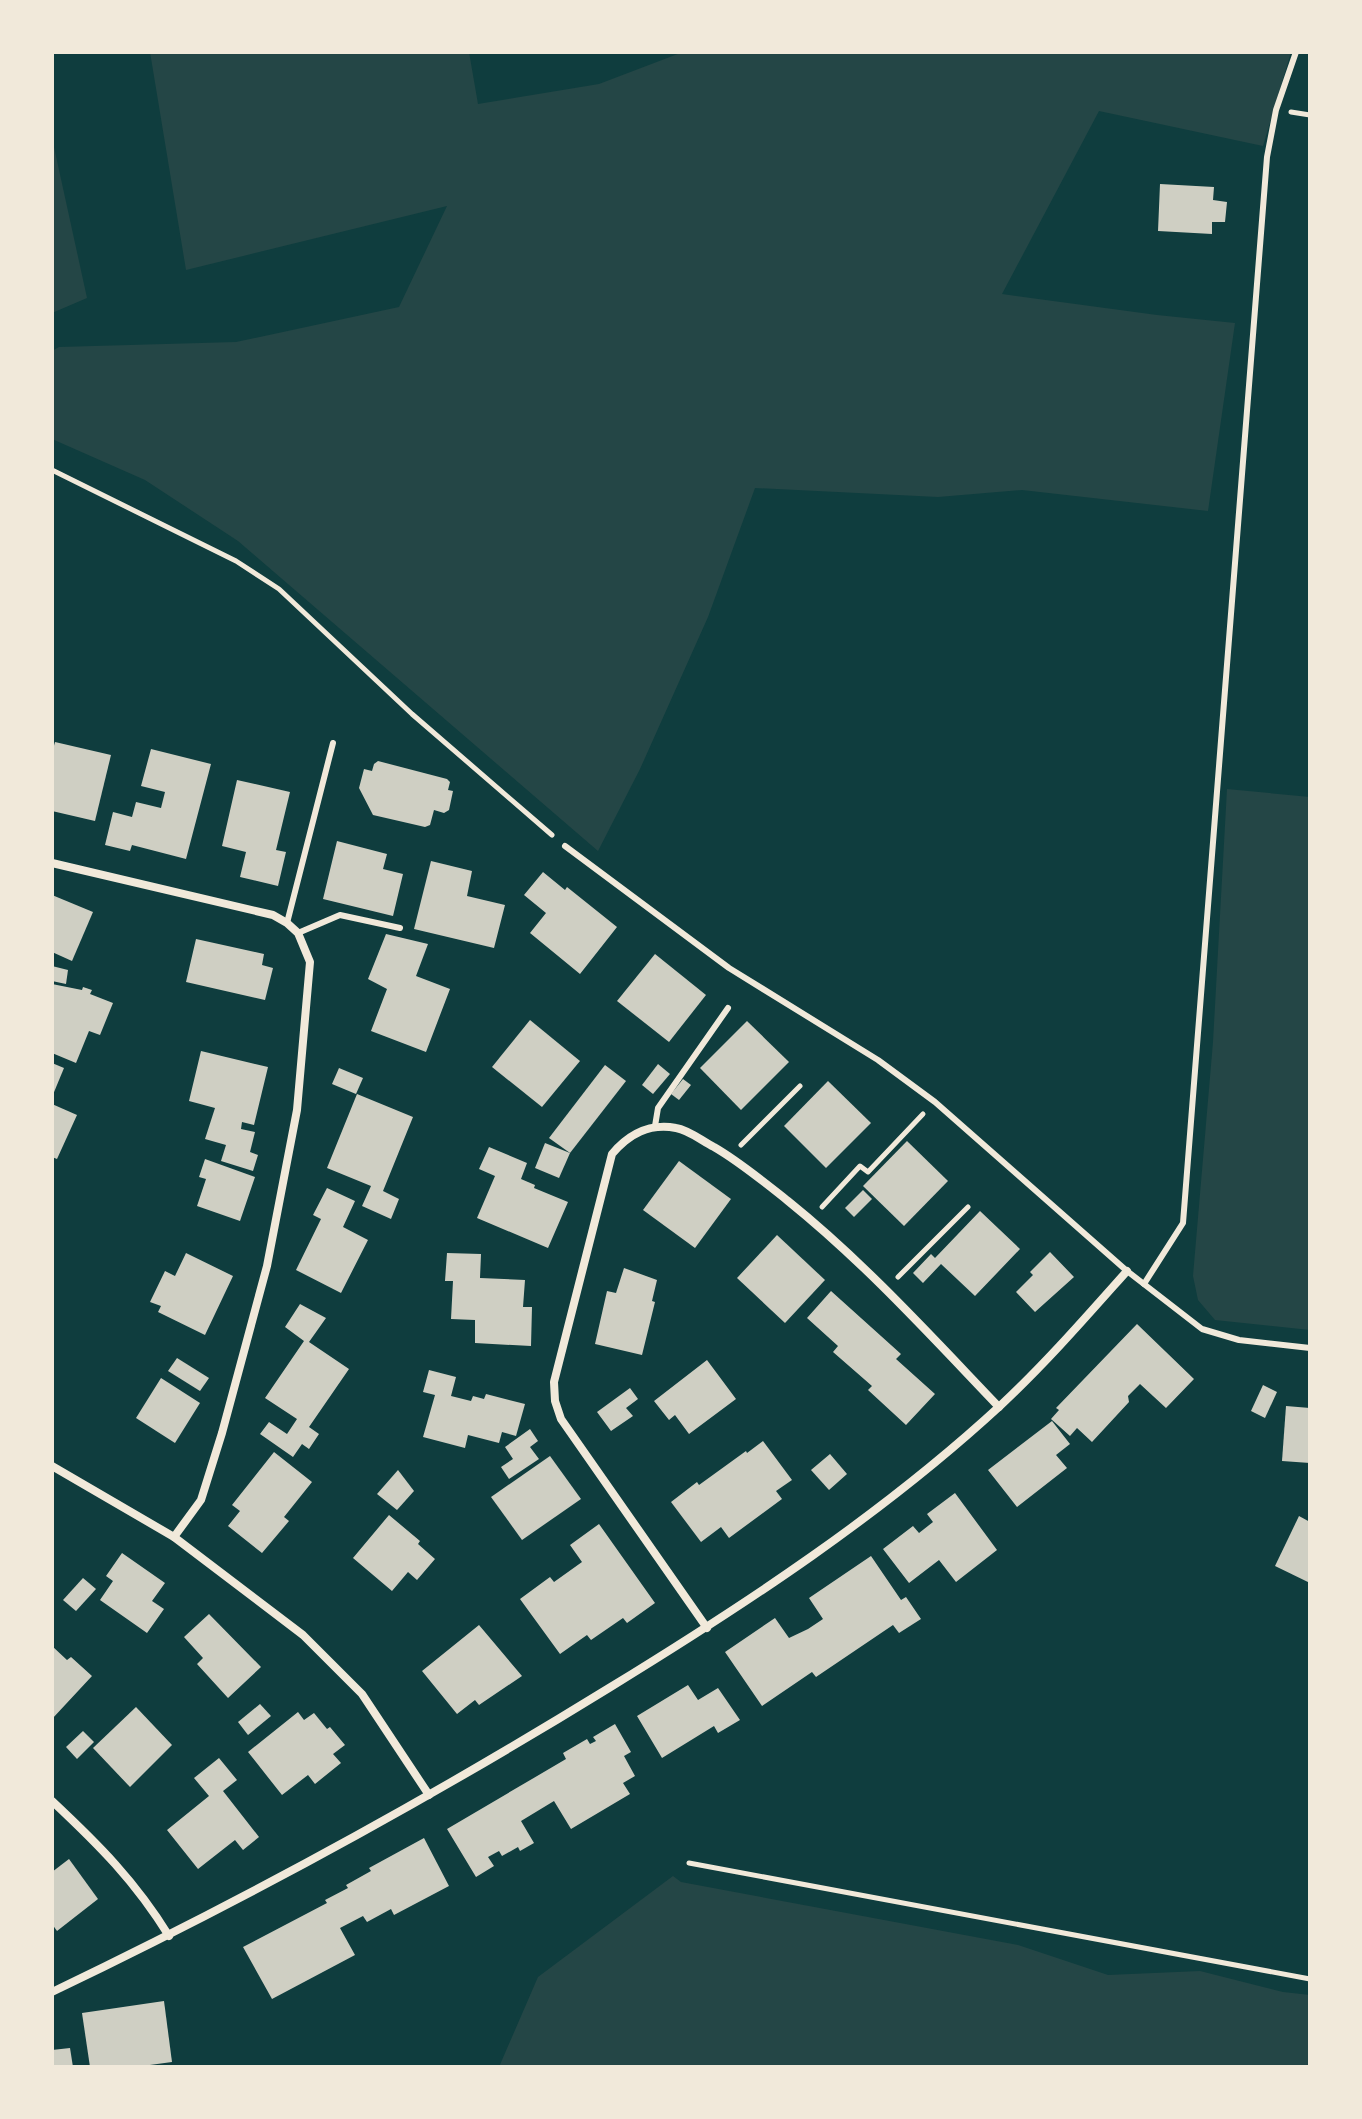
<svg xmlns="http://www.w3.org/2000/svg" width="1362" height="2119" font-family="Raleway,sans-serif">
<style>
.green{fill:#244646}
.building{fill:#cfcfc3}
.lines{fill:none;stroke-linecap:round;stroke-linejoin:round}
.path{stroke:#f1e9da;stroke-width:5}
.service{stroke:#f1e9da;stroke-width:6}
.minor{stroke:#f1e9da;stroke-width:8}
</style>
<rect width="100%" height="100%" fill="#0f3d3e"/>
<g class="green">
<polygon points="150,52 469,52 478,104 599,84 683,52 1291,52 1263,146 1099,111 1002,294 1157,315 1235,323 1208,511 1022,490 938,497 755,488 708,617 640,769 598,851 238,541 145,480 52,439 52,351 59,347 236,342 399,307 447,206 186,270"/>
<polygon points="52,138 87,298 52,313"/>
<polygon points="1227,789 1310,797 1310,1330 1215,1320 1198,1300 1193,1276 1213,1042"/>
<polygon points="673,1876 681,1882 1018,1945 1108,1975 1200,1971 1283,1992 1310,1995 1310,2067 499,2067 538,1977"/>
</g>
<g class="building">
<polygon points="1160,184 1214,187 1213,200 1227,202 1225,222 1212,222 1212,234 1158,231"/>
<polygon points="55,742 111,755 95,821 52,811 52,753"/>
<polygon points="151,749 211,764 186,859 132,845 130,851 105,845 113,812 132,817 136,802 161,808 165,792 141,786"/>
<polygon points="378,761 447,779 450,782 448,790 453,791 449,810 444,813 434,810 430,825 425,827 373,815 359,788 364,769 372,771 374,764"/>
<polygon points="237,780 290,792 276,850 286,852 278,886 240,877 246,852 222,846"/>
<polygon points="337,841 387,854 383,869 403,874 393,916 323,899"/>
<polygon points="431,861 472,871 467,896 505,905 494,948 414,929"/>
<polygon points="543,872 565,890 567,887 617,927 580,974 530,933 546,913 524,895"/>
<polygon points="52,895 93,912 72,961 52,952"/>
<polygon points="386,934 428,944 416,976 450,989 426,1052 371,1031 387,989 368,979"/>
<polygon points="196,939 264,954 262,965 273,968 265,1000 186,982"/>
<polygon points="655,954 706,995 669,1042 617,1001"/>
<polygon points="52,966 68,970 66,984 52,981"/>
<polygon points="52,984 82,990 83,987 92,990 90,994 113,1003 100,1035 89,1031 76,1063 52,1053"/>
<polygon points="530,1020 580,1061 542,1107 492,1067"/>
<polygon points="747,1021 789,1062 741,1110 700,1068"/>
<polygon points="201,1051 268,1067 254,1125 242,1122 241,1129 255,1132 250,1152 258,1155 253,1171 221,1161 226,1145 205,1139 215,1108 189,1101"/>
<polygon points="52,1063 64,1068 52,1097"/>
<polygon points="658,1064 670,1074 653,1094 642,1085"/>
<polygon points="605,1065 626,1081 570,1153 549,1138"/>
<polygon points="339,1068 363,1078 356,1094 332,1084"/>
<polygon points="683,1079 691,1085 679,1100 671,1094"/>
<polygon points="828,1081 871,1123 826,1168 784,1126"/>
<polygon points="357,1094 413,1117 383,1191 399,1199 391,1219 362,1206 371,1186 327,1168"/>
<polygon points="52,1104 77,1115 57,1159 52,1157"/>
<polygon points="907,1141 948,1181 904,1226 863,1186"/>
<polygon points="545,1143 570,1153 559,1178 535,1168"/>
<polygon points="489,1147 527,1163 521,1179 535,1185 534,1188 568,1202 548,1248 477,1218 495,1176 479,1169"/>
<polygon points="205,1159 255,1177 240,1221 197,1206 206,1179 199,1177"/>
<polygon points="679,1161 731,1199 695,1248 643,1210"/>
<polygon points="327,1188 355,1201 343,1227 368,1240 341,1293 296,1270 321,1219 313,1215"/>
<polygon points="863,1190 872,1199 854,1217 845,1208"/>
<polygon points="980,1211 1020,1249 975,1296 941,1264 923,1283 913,1273 931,1254 935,1258"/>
<polygon points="777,1235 825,1280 785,1323 737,1278"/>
<polygon points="1050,1252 1074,1277 1035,1312 1016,1292 1033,1275 1030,1272"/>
<polygon points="186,1253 233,1276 205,1335 158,1312 161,1306 150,1302 165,1271 175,1276"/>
<polygon points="447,1253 481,1254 480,1278 525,1280 523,1307 532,1307 531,1346 475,1343 475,1320 451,1319 453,1281 445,1281"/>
<polygon points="624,1268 657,1280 652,1301 655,1302 642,1355 595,1344 607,1291 616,1293"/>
<polygon points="831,1291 901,1354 896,1359 935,1394 906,1425 868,1390 872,1386 833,1352 838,1346 807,1318"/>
<polygon points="300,1304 326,1318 309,1342 349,1369 309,1427 319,1434 309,1449 302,1444 293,1457 260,1434 269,1422 287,1434 297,1419 265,1398 304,1341 285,1327"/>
<polygon points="1137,1324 1194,1379 1166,1408 1140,1384 1128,1396 1129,1402 1092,1442 1077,1428 1070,1436 1051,1419 1059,1410 1056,1408"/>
<polygon points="177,1358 209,1378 200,1391 168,1371"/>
<polygon points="707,1360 736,1399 689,1434 675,1415 669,1420 654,1401"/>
<polygon points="429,1370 456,1377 451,1396 471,1401 473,1396 484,1399 486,1394 525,1404 516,1436 502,1432 499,1443 468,1435 465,1448 423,1437 435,1395 423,1392"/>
<polygon points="161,1378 200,1403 175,1443 136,1418"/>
<polygon points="1263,1385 1277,1392 1265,1418 1251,1411"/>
<polygon points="630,1388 638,1399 626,1408 633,1416 611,1431 597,1412"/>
<polygon points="1286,1406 1310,1408 1310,1463 1282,1461"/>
<polygon points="1052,1421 1070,1444 1056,1455 1067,1468 1017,1507 988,1470"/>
<polygon points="530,1429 538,1441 530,1447 539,1459 509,1479 501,1467 513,1459 505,1447"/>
<polygon points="763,1441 792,1480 776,1491 782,1499 729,1538 721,1527 701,1542 671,1502 697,1482 699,1485 746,1451 747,1453"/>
<polygon points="274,1452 312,1482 284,1517 289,1521 262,1553 228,1526 240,1511 232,1505"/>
<polygon points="830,1454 847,1474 829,1490 811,1470"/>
<polygon points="550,1456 581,1499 522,1540 491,1497"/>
<polygon points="398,1470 414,1491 397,1510 377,1494"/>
<polygon points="955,1493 997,1550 956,1582 939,1560 909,1583 883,1549 913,1526 919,1533 933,1522 927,1514"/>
<polygon points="389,1515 420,1541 418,1544 435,1559 417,1580 408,1572 392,1591 353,1558"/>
<polygon points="1299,1516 1310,1522 1310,1583 1275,1566"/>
<polygon points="599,1524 655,1603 627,1623 623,1618 591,1640 587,1635 560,1654 520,1599 550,1577 554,1582 582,1562 570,1545"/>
<polygon points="122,1553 165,1583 152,1601 164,1609 147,1633 100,1600 113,1581 106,1576"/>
<polygon points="871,1556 901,1600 906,1597 921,1619 899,1633 893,1625 816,1677 812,1672 762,1706 725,1652 775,1618 789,1638 808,1629 823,1619 809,1598"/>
<polygon points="83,1578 96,1589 76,1611 63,1600"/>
<polygon points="209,1614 261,1667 228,1698 197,1664 203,1658 184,1637"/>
<polygon points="479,1625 522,1676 479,1705 475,1700 457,1714 422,1671"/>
<polygon points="52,1646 67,1660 71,1657 92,1676 52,1719"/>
<polygon points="688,1685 698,1700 718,1688 740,1720 718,1733 714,1726 662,1758 637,1716"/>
<polygon points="260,1704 271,1716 248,1735 238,1722"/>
<polygon points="136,1707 172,1745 130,1787 93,1748"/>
<polygon points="298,1712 304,1720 314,1713 327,1729 330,1727 345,1745 333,1754 341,1763 315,1784 308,1775 282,1795 248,1752"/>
<polygon points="615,1724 631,1752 624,1756 635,1776 623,1783 630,1794 571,1829 554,1801 521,1821 534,1843 520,1851 518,1847 502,1856 499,1851 488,1857 494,1866 476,1877 447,1829 566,1759 563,1753 587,1739 590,1744 596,1741 593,1737"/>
<polygon points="83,1731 94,1742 77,1759 66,1747"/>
<polygon points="219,1758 237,1780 223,1791 259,1837 243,1850 235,1840 198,1869 167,1830 209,1796 194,1778"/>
<polygon points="424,1838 449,1886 394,1915 391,1909 367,1922 363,1916 340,1928 355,1955 272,1999 243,1947 327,1903 325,1900 348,1888 346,1885 371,1871 369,1868"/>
<polygon points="69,1859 98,1899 57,1931 52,1924 52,1872"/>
<polygon points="164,2001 172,2062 135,2067 90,2067 82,2013"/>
<polygon points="70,2048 73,2067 52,2067 52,2050"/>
</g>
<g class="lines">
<g class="path">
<polyline points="1291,112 1310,115"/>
<polyline points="52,470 236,561 279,589 412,714 552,835"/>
<polyline points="741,1145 800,1086"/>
<polyline points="822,1207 860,1166 868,1172 923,1114"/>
<polyline points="898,1277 968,1207"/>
<polyline points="689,1863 1310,1979"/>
</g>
<g class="service">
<polyline points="565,846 729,968 878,1060 935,1102 1127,1271 1202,1329 1239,1340 1310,1348"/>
<polyline points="287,923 333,743"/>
<polyline points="298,933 340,915 400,928"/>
<polyline points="655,1126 658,1108 728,1008"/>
<polyline points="1144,1284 1183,1223 1267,157 1276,110 1296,52"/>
</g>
<g class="minor">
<polyline points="52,863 273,915 287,923 298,933 310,962 297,1110 267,1266 222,1433 201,1500 174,1537"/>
<polyline points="52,1466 174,1537 303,1635 362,1694 429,1795"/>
<path d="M707,1628l-146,-209 -6,-18 -1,-19 58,-228c17,-20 37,-31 64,-26 13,2 26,13 38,19 26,15 50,35 74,54 77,62 143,135 211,206"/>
<path d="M52,1801c47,44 83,80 117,135"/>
<path d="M52,1992c190,-91 377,-193 557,-304 137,-84 274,-174 392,-283 45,-42 85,-88 126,-134"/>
</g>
</g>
<rect width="1362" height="2119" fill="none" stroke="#f1e9da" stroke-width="108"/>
</svg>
